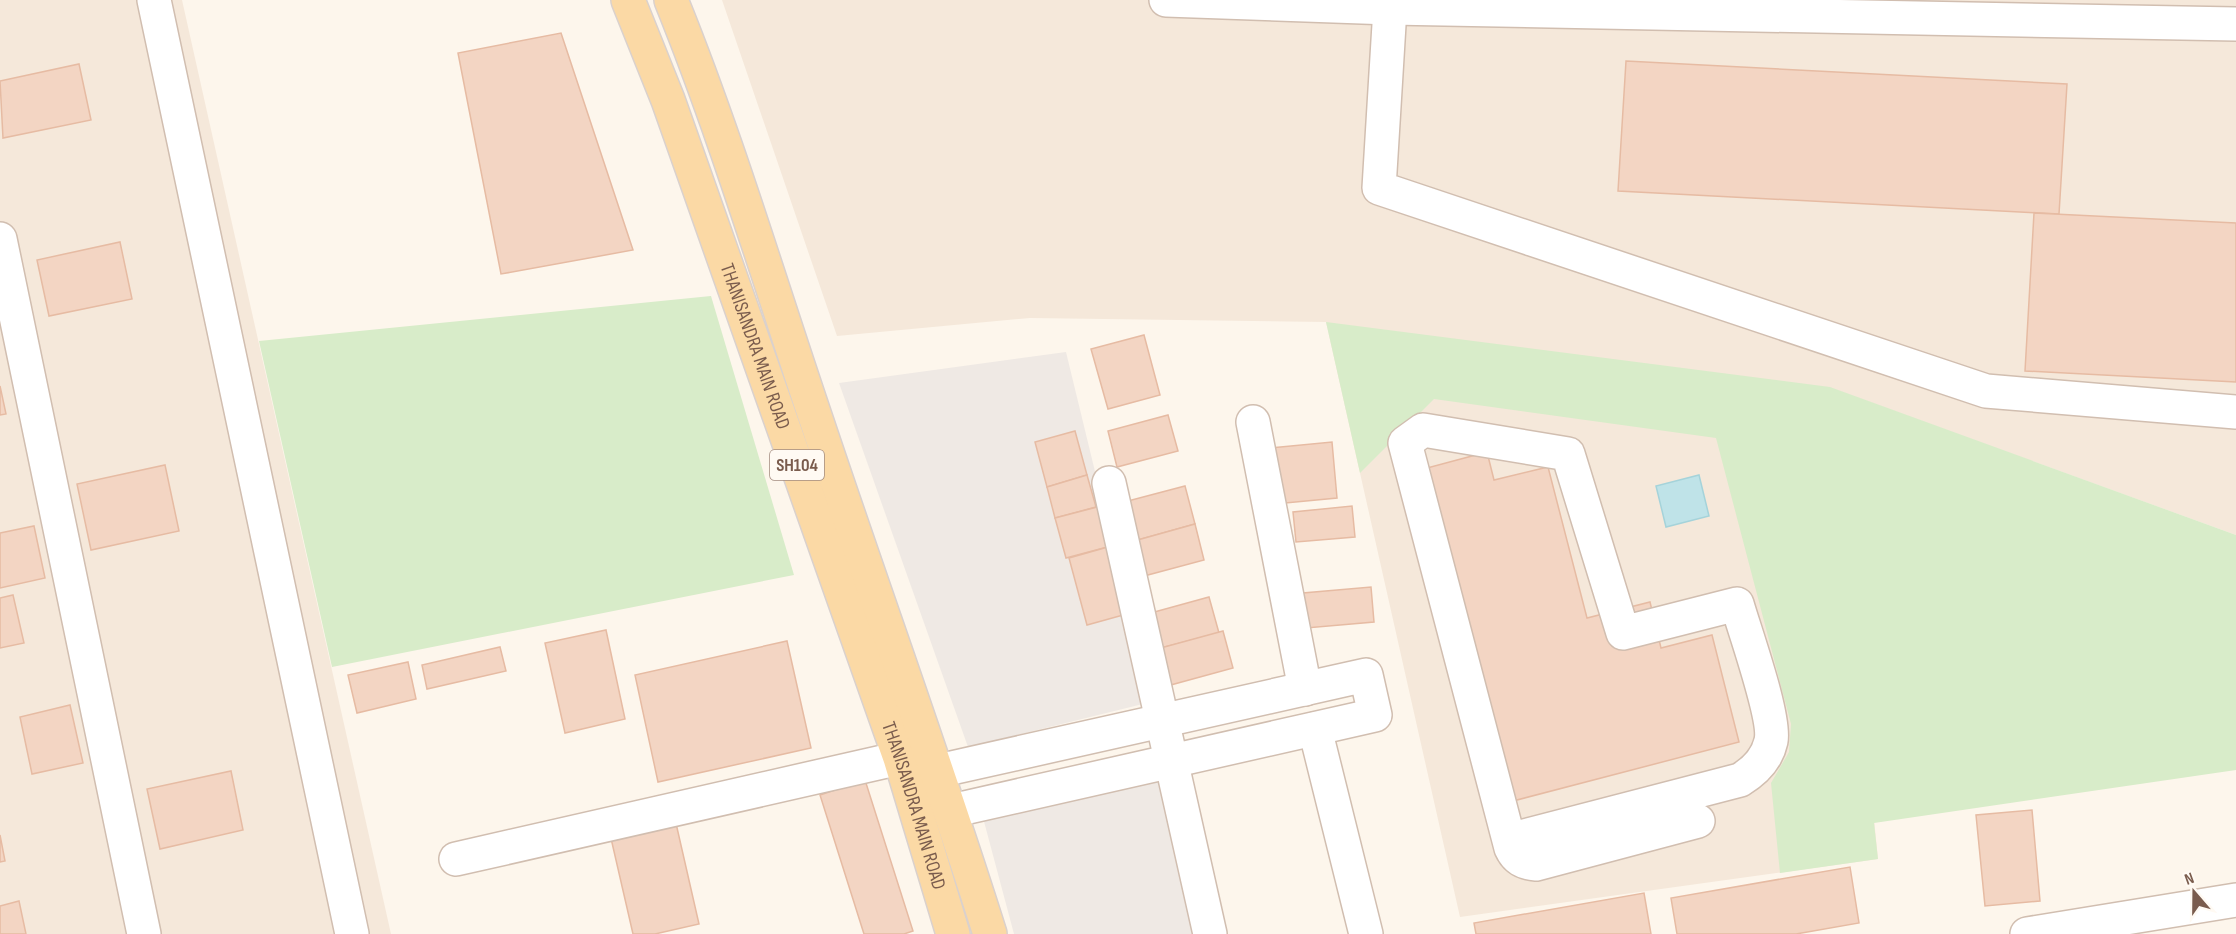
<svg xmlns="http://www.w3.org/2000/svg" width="2236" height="934" font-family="'Sofia Sans Condensed',sans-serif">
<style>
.residential{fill:#f5e8da}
.industrial{fill:#efe9e4}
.green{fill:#d8ecc9}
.water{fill:#bfe3e8;stroke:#a5d3da;stroke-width:1.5}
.building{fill:#f3d5c3;stroke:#e6bba3;stroke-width:1.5}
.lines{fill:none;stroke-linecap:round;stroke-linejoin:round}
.minor-casing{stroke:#d1beb0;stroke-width:36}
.major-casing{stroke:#dad1cd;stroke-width:36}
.minor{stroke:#fff;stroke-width:33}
.major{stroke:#fbd9a5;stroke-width:33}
.labels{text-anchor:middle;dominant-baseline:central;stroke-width:4.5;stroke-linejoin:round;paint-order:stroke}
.shield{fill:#fffaf3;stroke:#a28b7f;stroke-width:1.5}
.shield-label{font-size:18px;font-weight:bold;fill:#7a5c4d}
.street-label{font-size:20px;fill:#7a5c4d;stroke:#fffaf3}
</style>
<rect width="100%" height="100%" fill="#fdf6ec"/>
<g class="residential">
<polygon points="0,0 182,0 391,934 0,934"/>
<polygon points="722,0 2236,0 2236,535 1831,388 1878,859 1460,917 1326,322 1030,318 837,336"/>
</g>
<g class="industrial">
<polygon points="1066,352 1151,702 968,747 839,383"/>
<polygon points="1156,775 1195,934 1014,934 982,814"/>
</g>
<g class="green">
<polygon points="711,296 794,575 332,667 259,341"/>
<polygon points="1326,322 1830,387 2236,535 2236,770 1874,823 1878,859 1780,873 1771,783 1789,752 1791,724 1716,438 1434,399 1360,473"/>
</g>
<polygon class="water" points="1699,475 1709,516 1666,527 1656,486"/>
<g class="building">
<polygon points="561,33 633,250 501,274 458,53"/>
<polygon points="1626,61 2067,84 2059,214 1618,191"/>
<polygon points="79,64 91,120 3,138 0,81"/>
<polygon points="2034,213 2236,223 2236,382 2025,371"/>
<polygon points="120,242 132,299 49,316 37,260"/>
<polygon points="1144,335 1160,395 1108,409 1091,349"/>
<polygon points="0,386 6,414 0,415"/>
<polygon points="1168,415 1178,451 1117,467 1108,431"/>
<polygon points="1075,431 1087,475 1047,487 1035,442"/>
<polygon points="1332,442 1337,498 1275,504 1270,448"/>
<polygon points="1487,452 1494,480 1548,467 1587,618 1650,602 1661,648 1712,635 1739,742 1513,801 1427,468"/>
<polygon points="165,465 179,531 91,550 77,484"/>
<polygon points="1087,475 1096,507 1055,518 1047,487"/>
<polygon points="1185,486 1195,524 1134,541 1124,502"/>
<polygon points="1105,505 1115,545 1066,558 1055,518"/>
<polygon points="1352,506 1355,537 1296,542 1293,512"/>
<polygon points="1195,524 1204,560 1144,576 1134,541"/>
<polygon points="34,526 45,578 0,588 0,533"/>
<polygon points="1115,545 1134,612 1087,625 1069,558"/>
<polygon points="1371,587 1374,622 1306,628 1303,593"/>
<polygon points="13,595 24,643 0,648 0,598"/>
<polygon points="1209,597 1219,633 1157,649 1147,614"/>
<polygon points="606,630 625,719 565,733 545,643"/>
<polygon points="1223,631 1233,668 1167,686 1157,649"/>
<polygon points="787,641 811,748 658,782 635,675"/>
<polygon points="500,647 506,671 427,689 422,665"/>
<polygon points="408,662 416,699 357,713 348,675"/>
<polygon points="70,705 83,763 32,774 20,717"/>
<polygon points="231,771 243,830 160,849 147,789"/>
<polygon points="865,780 913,931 904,934 864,934 820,795"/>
<polygon points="2032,810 2040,901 1985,906 1976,815"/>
<polygon points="675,819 699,924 655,934 633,934 610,834"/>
<polygon points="0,835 5,861 0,862"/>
<polygon points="1850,867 1859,923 1796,934 1677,934 1671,898"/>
<polygon points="1644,893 1651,934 1476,934 1474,923"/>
<polygon points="19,901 26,934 0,934 0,906"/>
</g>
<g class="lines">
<g class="minor-casing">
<g id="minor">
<polyline points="154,0 352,934"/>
<polyline points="1166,0 1390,8 2236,24"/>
<polyline points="1390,8 1379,188 1986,391 2236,412"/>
<polyline points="0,239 144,934"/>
<polyline points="1253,422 1305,689"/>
<polyline points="1109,483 1210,934"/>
<polyline points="1315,729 1366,934"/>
<polyline points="938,771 1366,675 1375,715 951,811"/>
<path d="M1509,840l231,-60c15,-9 27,-21 31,-39 5,-23 -26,-109 -34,-137l-114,29 -55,-179 -145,-24 -18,13 106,405c5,11 12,15 25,16l162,-43"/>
<polyline points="456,859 900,758"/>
<polyline points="2027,934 2236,900"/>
</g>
</g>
<g class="major-casing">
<g id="major">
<path id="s1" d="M628,0l40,100 232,658 53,176"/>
<path d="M671,0c56,138 98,281 146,422 57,171 119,340 173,512"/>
</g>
</g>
<use href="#minor" class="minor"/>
<use href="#major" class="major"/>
</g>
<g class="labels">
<rect class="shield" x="770" y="450" width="54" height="30" rx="4.5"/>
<g class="shield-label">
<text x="797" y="465">SH104</text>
</g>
<g class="street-label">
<text stroke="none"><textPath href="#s1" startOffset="369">THANISANDRA MAIN ROAD</textPath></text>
<text stroke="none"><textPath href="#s1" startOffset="855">THANISANDRA MAIN ROAD</textPath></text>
</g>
</g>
<g transform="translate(2194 892) rotate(340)" stroke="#fffaf3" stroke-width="4.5" paint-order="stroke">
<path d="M0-4.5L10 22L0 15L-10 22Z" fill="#7a5c4d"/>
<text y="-9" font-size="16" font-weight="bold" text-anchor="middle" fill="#7a5c4d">N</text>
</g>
</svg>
